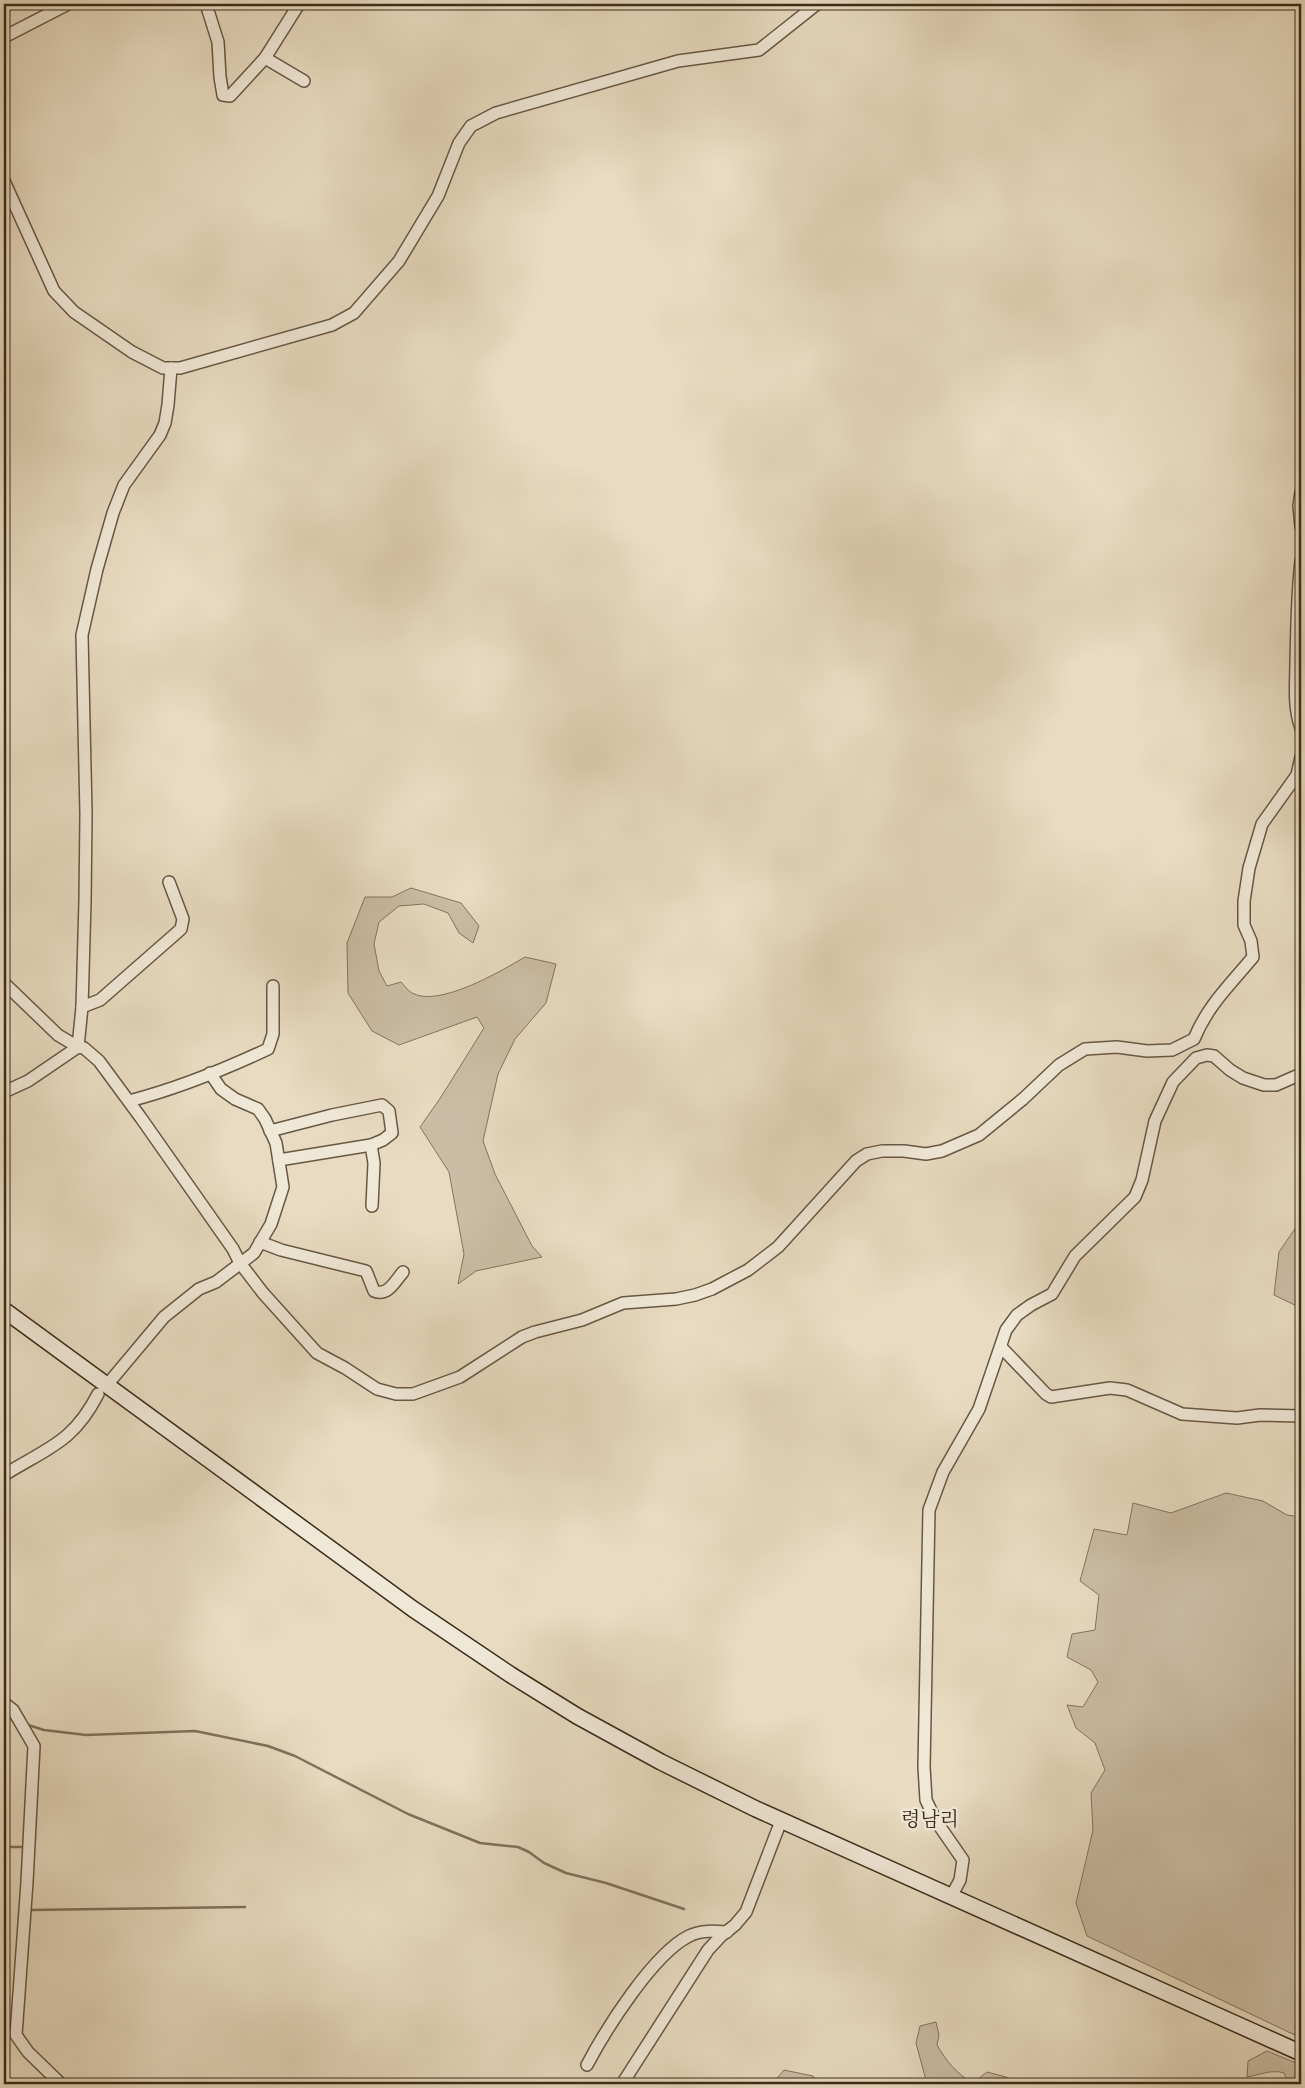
<svg xmlns="http://www.w3.org/2000/svg" width="1305" height="2088" font-family="Cardo,'Noto Serif KR',serif">
<style>
.green{fill:#cbbda5;stroke:#847460}
.lines{fill:none;stroke-linecap:round;stroke-linejoin:round}
.stream{stroke:#80725d;stroke-width:2.5}
.minor-casing{stroke:#675844;stroke-width:14}
.secondary-casing{stroke:#3c2c1b;stroke-width:18}
.minor{stroke:#f0e8d7;stroke-width:11}
.secondary{stroke:#f0e8d7;stroke-width:15}
.labels{text-anchor:middle;dominant-baseline:central;stroke-width:5;stroke-linejoin:round;paint-order:stroke}
.quarter-label{font-size:20px;fill:#3c2c1b;stroke:#f0e8d7}
</style>
<rect width="100%" height="100%" fill="#e8dbc1"/>
<filter id="stains"><feTurbulence type="fractalNoise" baseFrequency=".004" numOctaves="4"/><feColorMatrix values="0 0 0 0 .2 0 0 0 0 .09 0 0 0 0 .02 0 0 0 .5 -.17"/></filter>
<radialGradient id="worn" r=".72"><stop offset=".6" stop-color="#630" stop-opacity="0"/><stop offset="1" stop-color="#630" stop-opacity=".3"/></radialGradient>
<g class="green">
<path d="M411,888l50,15 18,23 -6,17 -14,-10 -11,-20 -24,-9 -25,2 -20,16 -5,22 5,27 8,15 14,-4c3,3 7,9 11,11 27,15 89,-22 113,-36l31,7 -10,39 -31,36 -17,35 -15,67 12,33 37,72 10,11 -66,14 -18,13 6,-30 -15,-82 -29,-45 21,-30 43,-69 -7,-11 -78,28 -27,-14 -24,-38 -1,-50 18,-46h27z"/>
<polygon points="1301,1220 1301,1308 1274,1295 1279,1252"/>
<polygon points="1226,1493 1263,1501 1287,1515 1301,1517 1301,2038 1087,1936 1076,1903 1093,1830 1091,1793 1105,1770 1095,1743 1076,1728 1067,1705 1083,1707 1098,1682 1091,1670 1067,1657 1072,1634 1095,1630 1099,1595 1080,1581 1094,1529 1127,1535 1133,1503 1171,1513"/>
<path d="M936,2022l3,13 -2,10c9,16 20,29 36,38l14,-11 19,5 12,7h-91l-11,-41 4,-17z"/>
<path d="M1267,2051l34,14v19l-14,-4 -3,-7c-12,-4 -25,2 -37,4l1,-16z"/>
<polygon points="784,2070 813,2076 818,2084 772,2084"/>
</g>
<g class="lines">
<g class="stream">
<polyline points="4,1713 11,1717"/>
<polyline points="25,1724 44,1730 86,1735 195,1731 268,1746 295,1756 408,1814 480,1843 518,1847 529,1852 544,1863 566,1873 606,1883 684,1909"/>
<polyline points="4,1847 26,1847"/>
<polyline points="30,1908 31,1910 245,1907"/>
</g>
<g class="minor-casing">
<g id="minor">
<polyline points="206,4 218,42 220,77 223,95 230,96 265,58 299,4"/>
<polyline points="4,37 68,4"/>
<polyline points="265,58 304,81"/>
<polyline points="4,181 54,291 74,312 132,352 163,368 180,368 332,325 354,313 399,261 438,196 459,143 471,126 496,113 678,61 759,50 817,4"/>
<polyline points="1301,492 1299,506 1301,527"/>
<path d="M1301,561c-4,33 -4,66 -5,99 0,23 -3,47 5,68"/>
<polyline points="4,983 58,1035 78,1047 82,1007 85,901 86,814 82,635 97,569 113,513 124,485 160,435 165,423 168,405 171,368"/>
<polyline points="82,1007 100,1000 181,929 183,919 169,882"/>
<path d="M4,1092l24,-11 50,-34 6,1 15,13 42,57 92,131 7,14 23,30 54,60 28,15 32,21 19,5h17l47,-17 62,-40 13,-5 47,-12 41,-17 53,-4 19,-4 17,-6 36,-19 30,-23 78,-86 11,-7 15,-3h22l22,3 16,-3 37,-16 44,-36 36,-34 26,-16 32,-2 30,4 25,-1 22,-11c14,-34 36,-54 59,-82l-2,-16 -7,-16v-24l5,-33 13,-44 35,-49 4,-18"/>
<path d="M129,1101c47,-12 94,-31 139,-52l5,-15v-48"/>
<polyline points="270,1131 332,1115 382,1105 389,1111 392,1133 383,1140 371,1145 279,1160"/>
<polyline points="371,1145 374,1163 372,1206"/>
<path d="M260,1242l21,8 85,21 8,20c14,6 21,-10 29,-19"/>
<polyline points="1001,1347 1046,1394 1051,1397 1110,1388 1127,1390 1182,1414 1237,1418 1260,1415 1301,1416"/>
<polyline points="107,1385 164,1317 199,1289 216,1282 254,1253 271,1224 283,1187 276,1143 265,1119 258,1109 235,1099 221,1089 210,1073"/>
<path d="M4,1475c43,-27 69,-32 94,-81"/>
<polyline points="4,1703 13,1710 34,1746 27,1882 16,2035 28,2052 61,2084"/>
<polyline points="951,1897 960,1880 963,1860 936,1821 926,1800 924,1767 929,1510 943,1472 979,1409 1006,1330 1017,1315 1031,1305 1052,1294 1075,1256 1135,1197 1142,1180 1155,1121 1173,1082 1196,1058 1207,1055 1214,1056 1230,1070 1243,1078 1264,1085 1276,1085 1301,1074"/>
<path d="M587,2065c19,-36 66,-111 102,-129 12,-6 25,-5 38,-4"/>
<polyline points="624,2081 708,1950 721,1936 735,1925 746,1912 781,1821"/>
</g>
</g>
<g class="secondary-casing">
<polyline id="secondary" points="4,1310 413,1609 511,1675 577,1716 661,1762 756,1809 1301,2053"/>
</g>
<use href="#minor" class="minor"/>
<use href="#secondary" class="secondary"/>
</g>
<g class="labels">
<g class="quarter-label">
<text x="930" y="1819">령남리</text>
</g>
</g>
<rect width="1305" height="2088" fill="none" stroke="#e8dbc1" stroke-width="20"/>
<rect x="5" y="5" width="1295" height="2078" fill="none" stroke="#3c2c1b" stroke-width="2.5"/>
<rect x="10" y="10" width="1285" height="2068" fill="none" stroke="#3c2c1b"/>
<rect width="100%" height="100%" filter="url(#stains)"/>
<rect width="100%" height="100%" fill="url(#worn)"/>
</svg>
